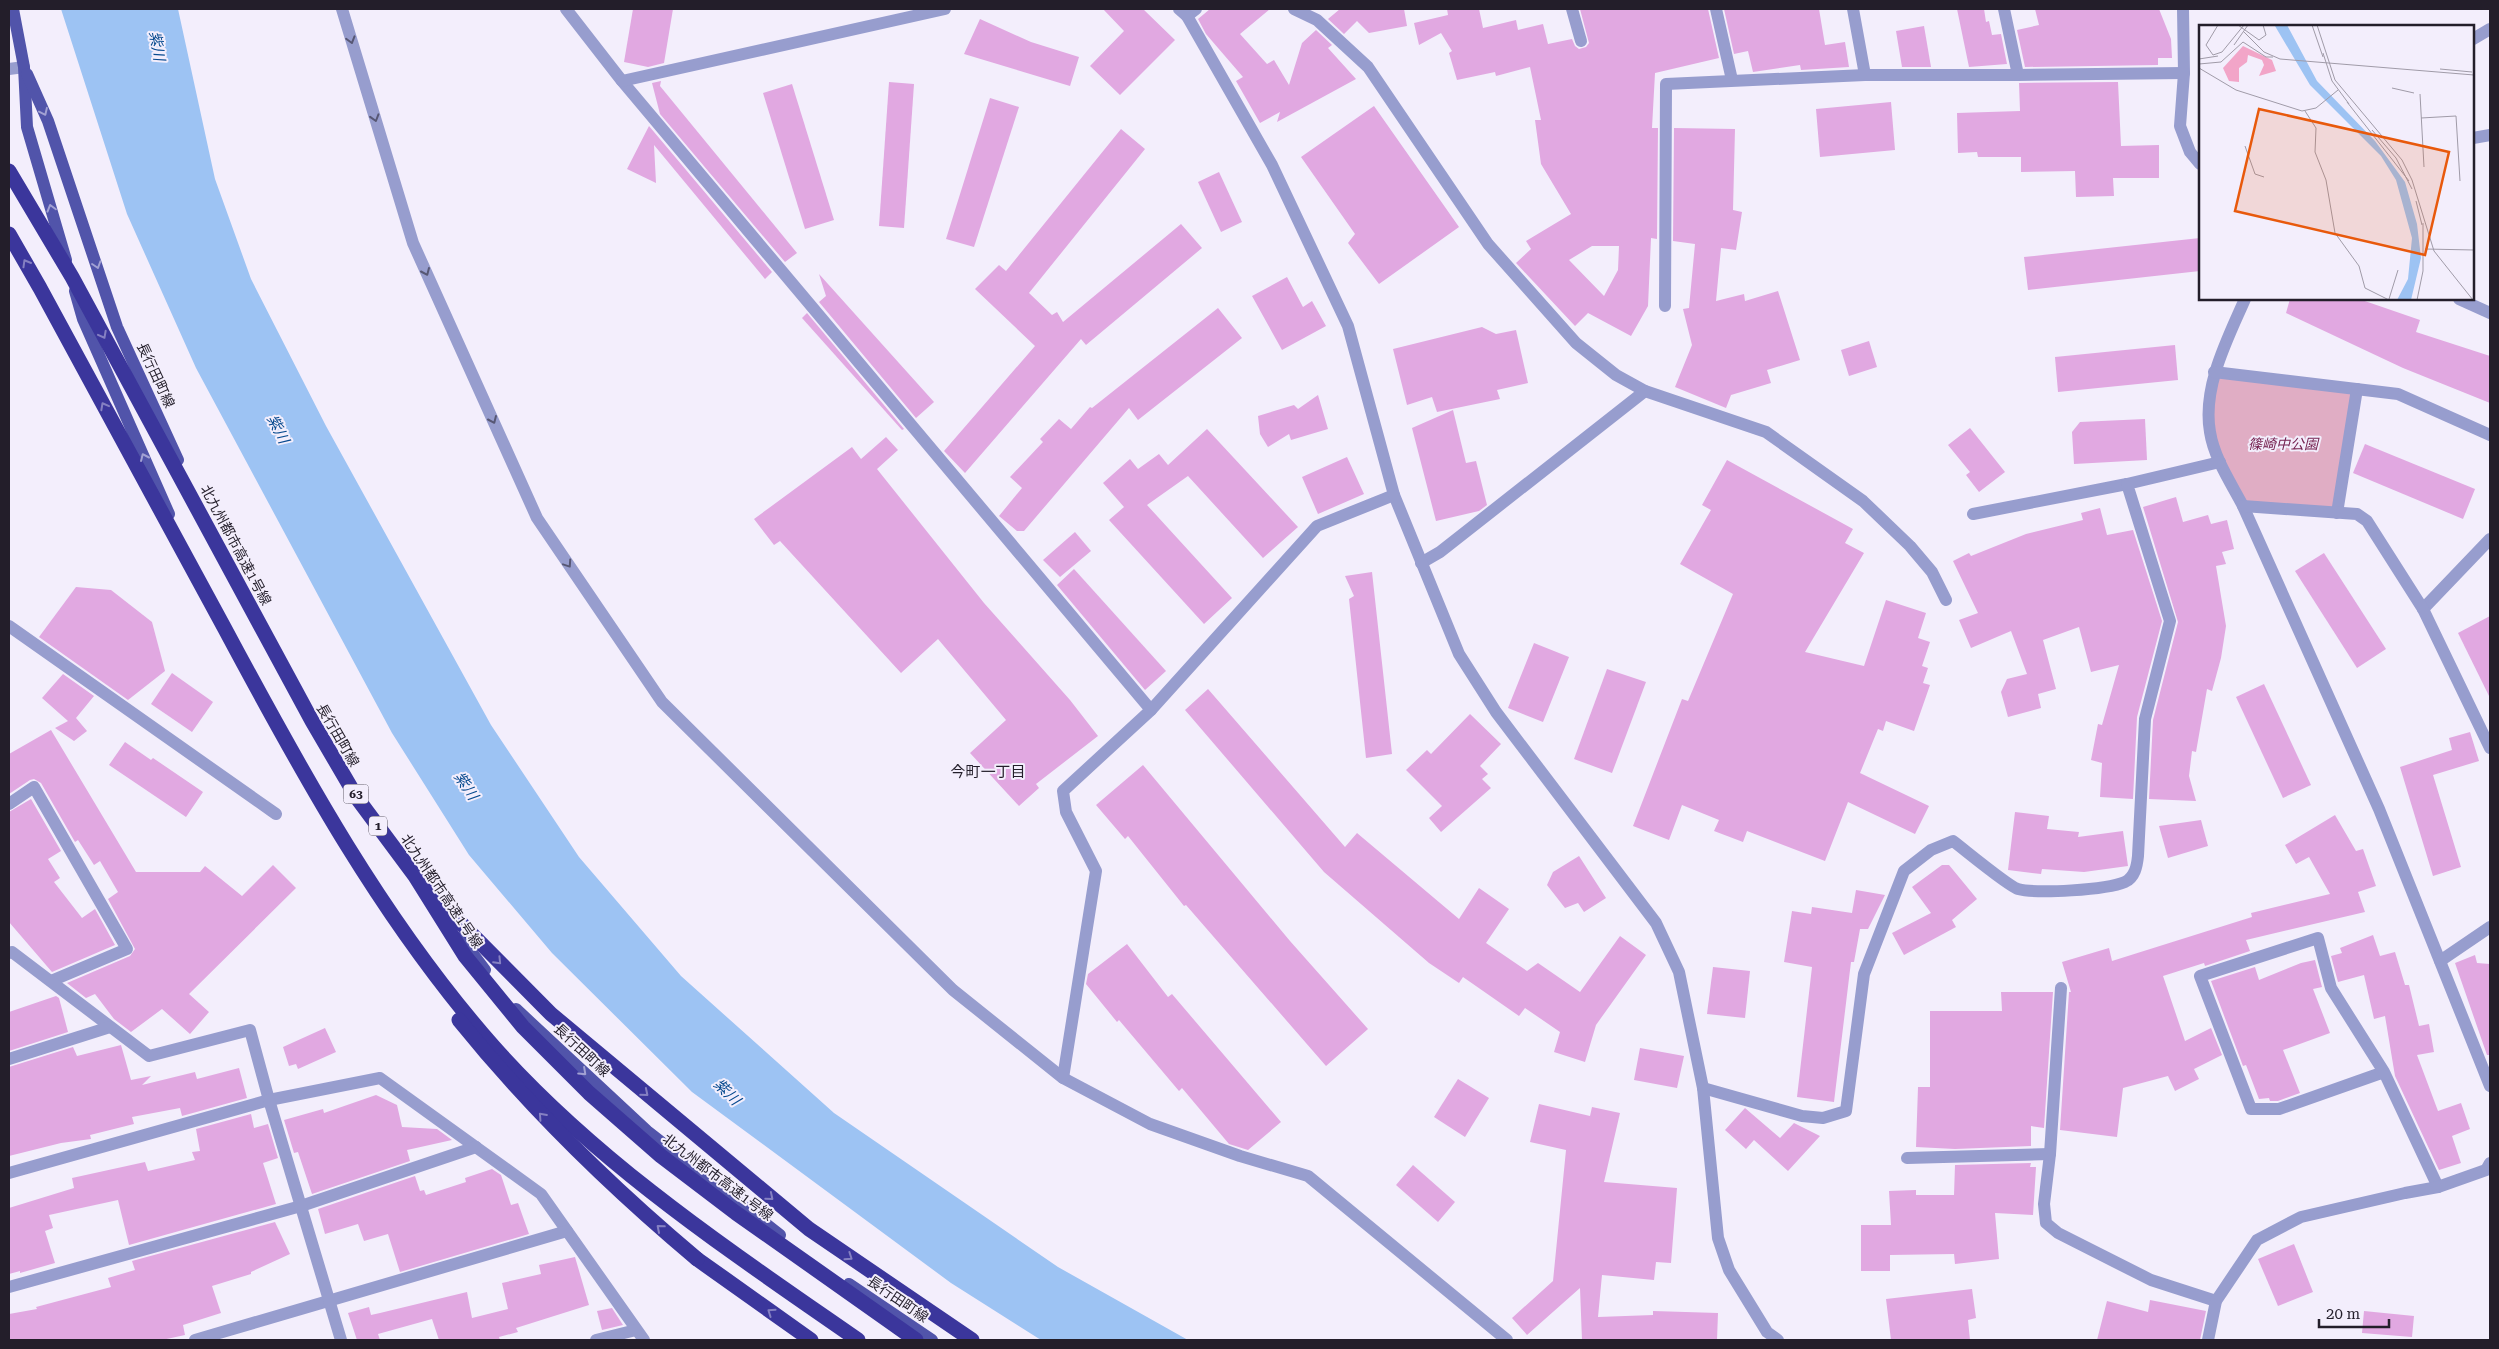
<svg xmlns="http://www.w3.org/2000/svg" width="2499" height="1349" font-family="'Roboto Serif','Noto Sans JP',serif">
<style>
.green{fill:#e0adc4}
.water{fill:#9dc3f3}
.building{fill:#e1a8e1;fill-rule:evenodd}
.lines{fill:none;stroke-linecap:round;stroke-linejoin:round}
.minor{stroke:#979dce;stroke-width:12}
.tertiary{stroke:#979dce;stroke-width:12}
.primary{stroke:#5154aa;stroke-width:12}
.motorway{stroke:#3b369c;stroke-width:15}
.motorway-bridge{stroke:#3b369c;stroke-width:15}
.oneway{stroke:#575774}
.oneway2{stroke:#a2a1d3}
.oneway3{stroke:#8580c2}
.labels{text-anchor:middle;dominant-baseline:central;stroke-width:4;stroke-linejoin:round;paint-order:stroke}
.shield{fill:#f3eefc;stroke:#615c69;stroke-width:1}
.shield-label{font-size:12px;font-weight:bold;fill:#231e2a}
.street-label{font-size:14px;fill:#231e2a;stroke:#f3eefc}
.park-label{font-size:14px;font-style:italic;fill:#731d4d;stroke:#f3eefc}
.water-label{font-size:15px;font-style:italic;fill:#074a8f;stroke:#f3eefc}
.neighbourhood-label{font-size:15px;fill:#231e2a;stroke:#f3eefc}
.inset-road{fill:none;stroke:#a09ba8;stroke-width:1}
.view{fill:#e8590c;fill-opacity:0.15;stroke:#e8590c;stroke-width:2.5}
.inset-edge{fill:none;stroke:#231e2a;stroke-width:2.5}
</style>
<rect width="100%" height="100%" fill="#f3eefc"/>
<polygon class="green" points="2214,372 2357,389 2337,513 2243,506 2210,432"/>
<polygon class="water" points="61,9 178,9 215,179 251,279 326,426 491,725 579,857 681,976 834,1113 1058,1267 1188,1340 1041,1340 951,1283 692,1092 552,953 469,855 392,733 196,368 127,214"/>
<g class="building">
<polygon points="633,9 673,9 664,63 648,67 624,62"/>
<polygon points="1103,9 1143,9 1175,40 1120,95 1090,66 1124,31"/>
<polygon points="1210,9 1270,9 1240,34 1267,64 1274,60 1289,85 1302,43 1316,30 1332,45 1328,48 1356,79 1277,122 1280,112 1260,123 1236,81 1243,77 1206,34 1198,19"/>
<polygon points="1340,9 1404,9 1407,26 1369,33 1357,21 1344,34 1328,19"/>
<path d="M1447,9h32l4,19 33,-8 2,10 25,-6 5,20 24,-5 3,7 4,3 7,-2 3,-4 -9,-34h128l11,49 -64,15 -3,55h6l-1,111 -6,-1 -3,68 -17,30 -43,-23 -13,13 -59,-63 15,-14 -5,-8 45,-27 -30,-50 -6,-44h6l-11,-53 -34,9 -1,-4 -38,8 -8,-27 3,-2 -11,-18 -22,12 -5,-22 34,-8zM1592,246h27l-1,24 -14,26 -35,-36z"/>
<polygon points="1724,9 1819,9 1825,45 1845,42 1849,67 1801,70 1800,65 1753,72 1748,51 1734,54"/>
<polygon points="1957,9 1984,9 1986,22 1989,21 1992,35 2001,34 2007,64 1969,67"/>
<polygon points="2035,9 2159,9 2171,39 2172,58 2158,58 2158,65 2025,67 2017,30 2039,25"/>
<polygon points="980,19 1031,42 1079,57 1070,86 964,54"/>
<polygon points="1924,26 1931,67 1902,67 1896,31"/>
<polygon points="661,81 660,86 797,253 785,262 660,114 652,83"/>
<polygon points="889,82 914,84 904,228 879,226"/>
<polygon points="2118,82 2121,146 2159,145 2159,178 2113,178 2114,196 2076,197 2075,171 2021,172 2021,157 1978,157 1977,152 1958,153 1957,113 2020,111 2019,83"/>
<polygon points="792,84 834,220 805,229 763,93"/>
<polygon points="990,98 1019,107 974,247 946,239"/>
<polygon points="1891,102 1895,150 1820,157 1816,109"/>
<polygon points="1374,106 1459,227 1379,284 1348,243 1355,234 1301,157"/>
<polygon points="649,126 772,272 765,279 654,145 656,183 627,169"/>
<polygon points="1674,128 1735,129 1733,210 1742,212 1736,250 1721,248 1716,301 1744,294 1745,301 1778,291 1800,360 1767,370 1771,383 1731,395 1726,408 1675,387 1692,345 1683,309 1689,308 1695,244 1673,241"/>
<polygon points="1121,129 1145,149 1029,293 1052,315 1057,312 1063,322 1181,224 1202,248 1086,345 1081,339 965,473 944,451 1035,346 975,289 999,265 1006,271"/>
<polygon points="1219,172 1242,222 1221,232 1198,182"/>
<polygon points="2200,238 2200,271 2028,290 2024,257"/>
<polygon points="819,274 934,402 916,418 819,302 826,296"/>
<polygon points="1287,277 1303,307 1312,301 1326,326 1282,350 1252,296"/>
<polygon points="2290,299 2359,299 2420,320 2416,332 2490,356 2490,403 2403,368 2286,313"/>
<polygon points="1218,308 1242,338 1138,420 1129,408 1024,531 1017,531 999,516 1022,488 1010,477 1043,442 1040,439 1059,419 1071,429 1090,407 1092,408"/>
<polygon points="807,313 904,429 902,430 802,318"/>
<polygon points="1482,327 1496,334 1516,330 1528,383 1497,390 1500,399 1437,412 1432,397 1407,405 1393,349"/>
<polygon points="1869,341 1877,367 1849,376 1841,350"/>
<polygon points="2175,345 2178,380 2058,392 2055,357"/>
<polygon points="1318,395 1328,429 1291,440 1289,434 1268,447 1260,434 1258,416 1294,405 1298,409"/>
<polygon points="1453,410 1466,463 1476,461 1487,505 1479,511 1436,521 1412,428"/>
<polygon points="2145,419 2147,460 2074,464 2072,432 2080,422"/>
<polygon points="1970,428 2005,472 1979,492 1966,475 1970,472 1948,445"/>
<polygon points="1207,429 1298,527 1263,558 1188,476 1147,505 1232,598 1204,624 1109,520 1124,507 1103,483 1130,459 1138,469 1159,454 1168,465"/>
<polygon points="886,437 898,450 877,469 984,603 1070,700 1098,736 1036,784 1039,788 1019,806 970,753 1006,720 938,639 901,673 780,541 774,545 754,519 852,447 861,459"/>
<polygon points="2365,444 2475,489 2463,519 2353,473"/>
<polygon points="1347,457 1364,494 1318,514 1302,477"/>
<polygon points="1727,460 1853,529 1845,543 1864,553 1805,652 1864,666 1886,600 1926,613 1918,638 1930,642 1922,666 1928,668 1923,683 1930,685 1914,731 1886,721 1883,731 1878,729 1860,773 1929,806 1915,834 1848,802 1825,861 1747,831 1743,842 1714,831 1719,820 1682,805 1669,840 1633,826 1682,699 1688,701 1733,594 1680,564 1711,510 1702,505"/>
<polygon points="2176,497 2183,522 2208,515 2211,524 2227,520 2234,549 2222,552 2226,564 2216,566 2226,626 2221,658 2212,691 2207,689 2196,752 2192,751 2189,776 2196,801 2149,799 2153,720 2178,622 2143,507"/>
<polygon points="2100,508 2107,535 2133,530 2162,621 2137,717 2133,799 2100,797 2102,763 2091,760 2098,724 2102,725 2119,665 2091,672 2079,627 2043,640 2056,689 2038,694 2041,708 2008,717 2001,692 2007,679 2027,674 2011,631 1971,648 1959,620 1978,613 1953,561 1969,553 1971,556 2026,534 2083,520 2081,513"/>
<polygon points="1075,532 1091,551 1060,577 1043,560"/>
<polygon points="2324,553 2386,649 2357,668 2295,571"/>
<polygon points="1074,569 1166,671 1145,690 1057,585"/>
<polygon points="1372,572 1392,754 1366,758 1349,599 1354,596 1345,576"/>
<polygon points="76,587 111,590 152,622 165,671 128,700 39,637"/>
<polygon points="2490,616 2490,698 2458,633"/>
<polygon points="1534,643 1569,657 1543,722 1508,708"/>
<polygon points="1607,669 1646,682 1612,773 1574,759"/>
<polygon points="172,673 213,702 192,732 151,704"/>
<polygon points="63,674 94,696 76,718 87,731 74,741 55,728 68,721 42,698"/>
<polygon points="2264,684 2311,785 2283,798 2236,697"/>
<polygon points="1208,689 1345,847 1357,833 1459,919 1479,888 1509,909 1486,943 1527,971 1538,963 1580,992 1620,936 1646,955 1596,1025 1585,1062 1554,1052 1560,1032 1525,1008 1519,1016 1463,977 1459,983 1429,963 1324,872 1185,710"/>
<polygon points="1470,714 1501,744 1480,766 1488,774 1482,779 1491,788 1441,832 1429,818 1442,806 1406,770 1427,750 1431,754"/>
<polygon points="51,730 136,872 200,872 205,866 242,896 273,865 296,888 189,994 209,1012 190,1034 162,1009 131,1032 114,1019 95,994 86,998 67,983 130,956 135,949 108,899 118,892 100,861 94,865 78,840 75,842 41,783 34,779 30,780 9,794 9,754"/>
<polygon points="2470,732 2479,761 2433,775 2461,867 2433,876 2400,767 2452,750 2449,738"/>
<polygon points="125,742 151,760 153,758 203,792 186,817 109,765"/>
<polygon points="1143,765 1290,941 1368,1029 1326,1066 1186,905 1184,906 1128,836 1125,839 1096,805"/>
<polygon points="31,799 61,851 48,859 60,878 54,882 82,918 95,909 115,945 52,972 9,922 9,812"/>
<polygon points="2015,812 2049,816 2047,829 2079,832 2078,837 2123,831 2128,866 2084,872 2042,869 2041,874 2008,870"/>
<polygon points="2335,815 2356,851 2363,849 2376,886 2358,892 2365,912 2246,940 2250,951 2205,966 2204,963 2163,976 2185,1041 2211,1028 2222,1055 2194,1069 2199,1079 2175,1091 2168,1076 2123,1088 2117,1137 2060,1130 2069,992 2071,992 2062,962 2109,948 2112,961 2252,917 2251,913 2330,894 2309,857 2296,864 2285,845"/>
<polygon points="2201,820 2208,846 2168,858 2159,826"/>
<polygon points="1579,856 1606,898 1584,912 1578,903 1565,908 1547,885 1553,872"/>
<polygon points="1942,865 1949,865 1977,899 1952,920 1956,927 1904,955 1892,933 1931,913 1912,887"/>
<polygon points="1856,890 1885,895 1868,929 1860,929 1854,962 1851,962 1834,1102 1797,1097 1812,967 1784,962 1792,911 1811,914 1812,907 1852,913"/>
<polygon points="2373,935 2380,956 2395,952 2405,985 2409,985 2419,1026 2429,1024 2434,1052 2417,1055 2438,1111 2461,1103 2470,1129 2452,1136 2461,1163 2439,1170 2395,1076 2385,1016 2374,1019 2364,975 2338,982 2331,956 2342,953 2340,948"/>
<polygon points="1127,944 1168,997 1172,994 1281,1122 1248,1150 1229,1144 1182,1088 1179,1091 1119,1020 1117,1022 1086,984 1088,974"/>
<polygon points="2475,955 2477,963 2490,964 2490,1055 2487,1055 2455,963"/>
<polygon points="2315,960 2322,987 2313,989 2330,1033 2283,1050 2300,1093 2278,1101 2270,1101 2269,1098 2259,1099 2246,1065 2243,1066 2211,981 2255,967 2259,980 2301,963"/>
<polygon points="1713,967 1750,971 1745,1018 1707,1014"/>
<polygon points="2001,992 2053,992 2044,1128 2031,1126 2031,1146 1955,1149 1916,1147 1918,1087 1930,1087 1930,1011 2002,1011"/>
<polygon points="56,996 59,998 68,1032 9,1051 9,1012"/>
<polygon points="325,1028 336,1052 298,1069 296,1064 289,1066 283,1047"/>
<polygon points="121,1045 131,1080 151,1076 142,1085 195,1072 197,1079 239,1068 247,1098 182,1116 180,1108 132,1117 134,1124 90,1135 91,1139 61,1143 9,1156 9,1067 73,1047 77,1056"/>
<polygon points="1640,1048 1684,1056 1677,1088 1634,1080"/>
<polygon points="1458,1079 1489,1098 1465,1137 1434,1117"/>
<polygon points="376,1095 397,1105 402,1127 437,1129 452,1140 407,1150 410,1161 312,1194 298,1152 294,1153 284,1120 323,1109 324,1113"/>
<polygon points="1539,1104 1590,1116 1592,1107 1620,1113 1604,1182 1677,1188 1671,1263 1656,1262 1654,1280 1602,1275 1598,1317 1653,1315 1653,1311 1718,1313 1717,1340 1582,1340 1580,1288 1527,1335 1512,1318 1553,1281 1566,1150 1530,1142"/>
<polygon points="1745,1108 1780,1138 1794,1123 1820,1136 1788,1171 1754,1140 1746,1149 1725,1130"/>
<polygon points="251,1114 254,1128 268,1124 278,1158 263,1163 276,1204 129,1245 118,1200 49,1215 53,1228 45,1231 55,1263 20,1273 20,1271 9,1274 9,1208 74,1188 72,1178 145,1162 148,1171 195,1160 192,1152 200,1151 196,1129"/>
<polygon points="2031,1163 2030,1167 2036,1167 2033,1215 1995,1213 1999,1259 1955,1264 1954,1254 1890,1255 1890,1271 1861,1271 1861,1225 1891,1225 1889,1191 1916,1190 1916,1195 1954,1195 1955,1165"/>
<polygon points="1413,1165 1455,1202 1438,1222 1396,1185"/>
<polygon points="492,1169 501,1175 511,1205 518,1203 529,1234 400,1272 388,1234 364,1241 358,1224 325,1234 318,1209 415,1176 420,1191 424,1190 426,1195 466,1182 465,1178"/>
<polygon points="275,1222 290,1254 251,1272 251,1274 212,1286 221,1313 183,1325 185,1335 162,1340 9,1340 9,1314 37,1309 36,1307 111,1287 108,1278 135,1270 132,1261"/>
<polygon points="2294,1244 2313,1292 2278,1306 2258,1259"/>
<polygon points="575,1257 589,1305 516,1328 518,1332 499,1337 500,1340 439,1340 432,1319 378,1334 380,1340 357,1340 348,1313 369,1307 371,1315 380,1313 467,1292 472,1318 508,1309 502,1283 541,1274 539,1265"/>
<polygon points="1972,1289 1976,1318 1968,1320 1970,1340 1891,1340 1886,1299"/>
<polygon points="2150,1300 2206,1311 2200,1340 2097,1340 2107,1301 2148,1312"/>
<polygon points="612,1308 623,1325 602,1330 597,1311"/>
<polygon points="2364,1311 2414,1316 2412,1337 2362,1333"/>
</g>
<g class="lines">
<g class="minor">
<polyline points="342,9 413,243 537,518 662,702 953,990 1063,1078 1150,1124 1240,1156 1308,1176 1507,1340"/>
<polyline points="566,9 622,81 1151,710"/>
<polyline points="1294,9 1317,20 1368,67 1488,244 1576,343 1616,375 1645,391 1766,432 1863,501 1910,546 1932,572 1946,600"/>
<polyline points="1572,9 1581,41"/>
<polyline points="1716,9 1732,80"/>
<polyline points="1853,9 1865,75"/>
<polyline points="2004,9 2018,75"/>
<polyline points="2183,9 2184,73 2180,126 2190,152 2200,164"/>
<polyline points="1187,16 1196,9"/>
<polyline points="2473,39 2490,29"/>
<polyline points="622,81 945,9"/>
<polyline points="2473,138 2490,135"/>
<path d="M2245,299c-17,39 -43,88 -35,133 4,26 21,51 33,74l136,303 111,277"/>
<polyline points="2459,299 2490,313"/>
<polyline points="1665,306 1666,84 1865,75 2018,75 2184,73"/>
<polyline points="2214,372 2398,394 2490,435"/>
<polyline points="2337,513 2357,389"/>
<polyline points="1973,514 2127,484"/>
<polyline points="1421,563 1440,552 1645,391"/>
<polyline points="2423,609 2490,539"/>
<polyline points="9,626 276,814"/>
<polyline points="9,804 34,787 127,949 51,981"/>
<polyline points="9,953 12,952 149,1056 250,1030 269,1100"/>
<polyline points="2440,961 2490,927"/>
<polyline points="2061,988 2050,1154 2044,1204 2046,1223 2058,1233 2151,1280 2216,1301"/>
<polyline points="9,1059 110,1027"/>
<polyline points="2384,1072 2331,988 2318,938 2200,976 2251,1109 2279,1109 2384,1072 2438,1187"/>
<polyline points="1063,1078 1096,871 1066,812 1063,791 1151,710 1317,526 1394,495"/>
<path d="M1703,1088l99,28 21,2 23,-7 18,-137 40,-103 27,-21 22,-9c12,9 55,45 65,48 19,5 88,1 107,-7 10,-5 12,-16 13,-26l7,-137 25,-98 -43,-137 93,-22"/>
<polyline points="1907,1158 2050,1154"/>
<polyline points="9,1173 269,1100 380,1078 541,1194 644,1340"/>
<polyline points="9,1287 301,1206 476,1147"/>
<polyline points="195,1340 567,1231"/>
<polyline points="596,1340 636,1330"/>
<polyline points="2208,1340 2216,1301 2257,1240 2301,1217 2405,1193 2438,1187 2486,1170 2490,1163"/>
</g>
<g class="tertiary">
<polyline points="1179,9 1187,16 1272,165 1348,326 1394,495 1459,654 1496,712 1656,923 1679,972 1703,1088 1718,1238 1729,1270 1767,1332 1778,1340"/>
<polyline points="9,69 24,67"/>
<polyline points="2243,506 2357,514 2367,521 2423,609 2490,748"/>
<polyline points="269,1100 341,1340"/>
</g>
<g class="primary">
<polyline points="13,9 24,67 27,127 66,260"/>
<polyline points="27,74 48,121 117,327 178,460"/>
<polyline points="75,291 83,319 169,514"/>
<polyline points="461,938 485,970"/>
<polyline points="516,1009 647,1131 780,1235"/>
<polyline points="849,1284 932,1340"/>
</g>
<g class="motorway">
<polyline points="426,888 551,1014 809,1229 972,1340"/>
<polyline points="697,1259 811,1340"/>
</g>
<g class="motorway-bridge">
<polyline points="9,171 72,277 312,721 357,798 415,876 465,956 523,1027 589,1093 661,1156 736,1213 916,1340"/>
<path d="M9,234l31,54c62,114 123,228 185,341 78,146 158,292 268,417 104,117 237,205 365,294"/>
<path d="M459,1020c71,88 151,166 238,239"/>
</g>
</g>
<defs><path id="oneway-chevron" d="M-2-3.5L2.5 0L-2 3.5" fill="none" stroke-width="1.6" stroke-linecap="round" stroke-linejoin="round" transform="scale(1.25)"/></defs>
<g class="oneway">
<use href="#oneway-chevron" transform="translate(351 40) rotate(74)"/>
<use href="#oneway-chevron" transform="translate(375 118) rotate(73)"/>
<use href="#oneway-chevron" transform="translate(426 272) rotate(66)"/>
<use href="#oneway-chevron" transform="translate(493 420) rotate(66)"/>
<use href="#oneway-chevron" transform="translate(568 564) rotate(56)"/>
</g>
<g class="oneway2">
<use href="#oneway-chevron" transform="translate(44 112) rotate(65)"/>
<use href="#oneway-chevron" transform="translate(51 208) rotate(-106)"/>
<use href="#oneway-chevron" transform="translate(97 265) rotate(72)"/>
<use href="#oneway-chevron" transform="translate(144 457) rotate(-114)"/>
<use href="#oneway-chevron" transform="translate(583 1072) rotate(43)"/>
</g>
<g class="oneway3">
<use href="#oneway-chevron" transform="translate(26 263) rotate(-120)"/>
<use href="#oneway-chevron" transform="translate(103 335) rotate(62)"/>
<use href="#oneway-chevron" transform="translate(104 406) rotate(-118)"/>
<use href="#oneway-chevron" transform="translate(498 961) rotate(46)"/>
<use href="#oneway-chevron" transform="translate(645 1093) rotate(40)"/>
<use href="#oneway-chevron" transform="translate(542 1116) rotate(-132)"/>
<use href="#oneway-chevron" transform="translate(770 1197) rotate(40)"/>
<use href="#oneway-chevron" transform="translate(660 1228) rotate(-139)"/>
<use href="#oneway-chevron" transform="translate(849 1257) rotate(34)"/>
<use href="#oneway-chevron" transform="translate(771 1312) rotate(-145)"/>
</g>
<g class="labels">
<g class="shield">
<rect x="343.5" y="784.5" width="25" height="19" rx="4"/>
<rect x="369" y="816.5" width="18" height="19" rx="4"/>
</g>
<g class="shield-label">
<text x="356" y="794">63</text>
<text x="378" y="826">1</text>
</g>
<g class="street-label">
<text transform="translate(156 375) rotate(65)">長行田町線</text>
<text transform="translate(236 545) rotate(62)">北九州都市高速1号線</text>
<text transform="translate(338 735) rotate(60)">長行田町線</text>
<text transform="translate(442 891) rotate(56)">北九州都市高速1号線</text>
<text transform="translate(582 1050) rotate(43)">長行田町線</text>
<text transform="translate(718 1177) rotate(37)">北九州都市高速1号線</text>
<text transform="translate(898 1299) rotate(34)">長行田町線</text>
</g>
<g class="park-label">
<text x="2283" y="444">篠崎中公園</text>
</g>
<g class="water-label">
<text transform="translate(157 46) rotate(80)">紫川</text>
<text transform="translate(278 429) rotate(63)">紫川</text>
<text transform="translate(466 786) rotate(56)">紫川</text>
<text transform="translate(727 1092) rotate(45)">紫川</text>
</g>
<g class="neighbourhood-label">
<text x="988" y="772">今町一丁目</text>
</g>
</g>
<g transform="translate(2199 25)">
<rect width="275" height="275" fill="#f3eefc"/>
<path d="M44,21l29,14 4,11 -17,5 5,-11 -2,-5 -14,-5 -1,7 -8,6v14l-10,-1 -6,-13z" fill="#f2a5c8"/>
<path d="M88,0l30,56 58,60 30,41 12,42 4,34 -10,42h-14l11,-21 4,-41 -16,-58 -15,-24 -71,-71 -35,-59z" fill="#9dc3f3"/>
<path class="inset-road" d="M19,0l-12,20 7,10 9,-3 22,-27M39,0l21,15 7,-5 -3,-10M113,0l11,32M118,0l18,55 67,80 10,20 22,71 39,49M44,6l21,21 16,7 194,16M35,20l14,-20M124,28l9,28 17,23M0,34l19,-3M0,39l22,-2 22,-20 23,15h7M0,43l37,22 66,21 14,-3 22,-18M241,44l32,3M193,63l22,5M221,69l4,73M148,77l62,79M106,86l11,17 -1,24 11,28 9,53 24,33 6,22 24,12M222,93l35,-2 4,65M173,105l24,28 16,31M46,121l10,28 9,3M217,176l6,24M226,224l49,1M190,274l9,-29M218,275l6,-29v-48"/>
<path class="view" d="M60,84l190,43 -24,103 -190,-44z"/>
<rect width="275" height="275" class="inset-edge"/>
</g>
<rect width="2499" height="1349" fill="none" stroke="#231e2a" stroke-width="20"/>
<path d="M2319 1319v8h70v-8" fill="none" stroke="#231e2a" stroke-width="2.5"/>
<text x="2326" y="1319" font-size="15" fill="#231e2a" stroke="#f3eefc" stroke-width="4" paint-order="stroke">20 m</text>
</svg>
